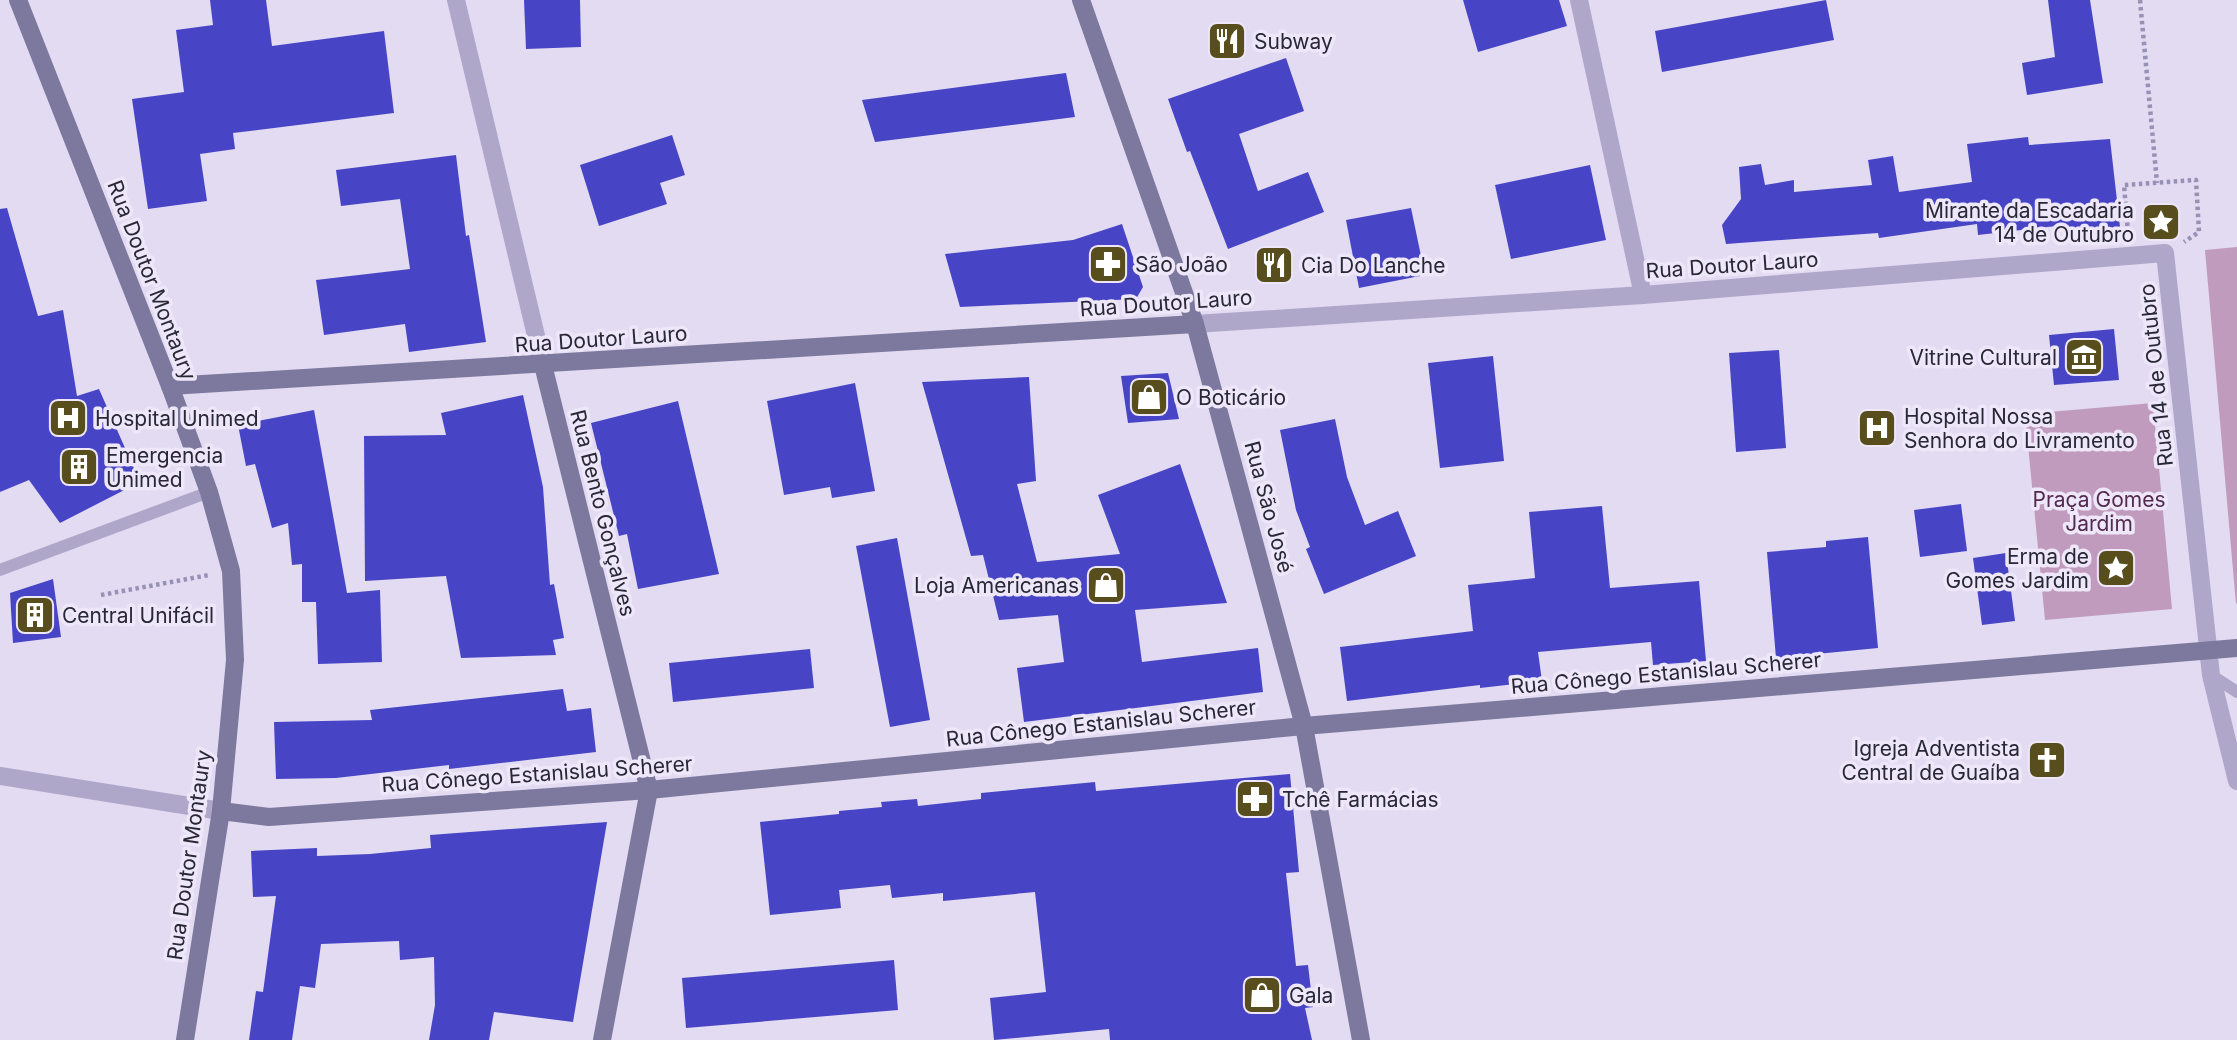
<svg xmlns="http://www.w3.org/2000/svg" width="2237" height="1040" font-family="Inter,sans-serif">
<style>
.green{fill:#c19bbd}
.building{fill:#4745c6}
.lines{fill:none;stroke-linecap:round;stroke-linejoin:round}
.path{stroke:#9891b6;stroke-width:4.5;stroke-dasharray:3.5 3.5;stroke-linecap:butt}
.lane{stroke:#afa7ca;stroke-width:12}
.street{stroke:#afa7ca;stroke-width:18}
.secondary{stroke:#7d789d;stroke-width:18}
.labels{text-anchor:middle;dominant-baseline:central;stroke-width:7;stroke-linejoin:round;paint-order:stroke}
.poi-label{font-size:21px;fill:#292836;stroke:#ede7f9;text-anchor:start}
.street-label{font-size:21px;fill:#292836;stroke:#ede7f9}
.park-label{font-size:21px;fill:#542b4f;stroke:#ede7f9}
</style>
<rect width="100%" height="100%" fill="#e2dbf2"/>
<g class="green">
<polygon points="2237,247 2237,603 2236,604 2205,250"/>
<polygon points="2153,403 2172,609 2045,620 2025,414"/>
</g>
<g class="building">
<polygon points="210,0 266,0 272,46 384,31 394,113 233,133 235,149 200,154 207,201 148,209 132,99 184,92 176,30 213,25"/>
<polygon points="524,0 580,0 581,47 526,49"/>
<polygon points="1463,0 1559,0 1567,26 1478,52"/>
<polygon points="1826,0 1834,40 1662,72 1655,31"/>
<polygon points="2048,0 2090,0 2103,83 2027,95 2022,63 2055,57"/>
<polygon points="1286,58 1304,111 1239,134 1258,191 1308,172 1324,212 1228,249 1190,151 1187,152 1168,99"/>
<polygon points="1066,73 1075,117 875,142 862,100"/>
<polygon points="672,135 685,175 660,183 667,204 599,226 580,165"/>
<polygon points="2028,137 2029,145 2110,139 2120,227 2065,231 2065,225 1978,235 1977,224 1879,238 1878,233 1726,244 1722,225 1741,199 1739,167 1761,164 1765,185 1794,180 1794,192 1872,185 1868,160 1893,156 1899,192 1972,182 1967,144"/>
<polygon points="456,155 466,236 469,235 486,342 409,352 405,324 324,335 316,280 410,269 400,199 341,206 336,170"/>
<polygon points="1590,165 1606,240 1511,259 1495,185"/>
<polygon points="7,208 38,316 63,310 77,396 99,389 140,482 60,523 29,480 0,492 0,209"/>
<polygon points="1411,208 1425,275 1359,288 1346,220"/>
<polygon points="1122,224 1143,287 1136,299 960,307 945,254 1073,240"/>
<polygon points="2114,329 2119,380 2054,385 2049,335"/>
<polygon points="1779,350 1786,448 1736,452 1729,353"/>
<polygon points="1493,356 1504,461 1440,468 1428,363"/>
<polygon points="1168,373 1179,419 1128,423 1121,376"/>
<polygon points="1029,377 1036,481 1017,484 1037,562 1120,554 1098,495 1180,464 1227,603 1135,610 1142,662 1258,648 1263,692 1024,722 1017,668 1064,662 1058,615 999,620 983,555 971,556 922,382"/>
<polygon points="855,383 875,491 832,498 830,487 784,495 767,401"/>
<polygon points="523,395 543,487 550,585 554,584 564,638 553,640 556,655 461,658 446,576 365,581 364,436 446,435 441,413"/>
<polygon points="678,401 719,574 638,589 627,534 619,536 591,423"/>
<polygon points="314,410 347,593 380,590 382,662 318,664 316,602 302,602 302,564 292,565 288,523 272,528 255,464 246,466 238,425"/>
<polygon points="1335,419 1347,477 1365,525 1398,511 1416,556 1324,594 1306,549 1310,547 1296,510 1280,430"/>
<polygon points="1961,504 1967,551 1920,557 1914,510"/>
<polygon points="1602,506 1610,588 1699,581 1706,661 1653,665 1651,642 1538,652 1542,681 1480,688 1480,685 1347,701 1340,647 1473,631 1468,585 1535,578 1529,512"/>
<polygon points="1868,537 1878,648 1776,658 1767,552 1826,547 1826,541"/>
<polygon points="897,538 930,720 890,727 856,546"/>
<polygon points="2006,553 2015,621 1982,625 1973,558"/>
<polygon points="53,579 61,637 13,643 10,593"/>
<polygon points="810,649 814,688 673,702 669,663"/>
<polygon points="563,689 567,711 591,708 596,752 449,769 449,765 336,778 276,779 274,722 372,720 370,710"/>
<polygon points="1290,774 1299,872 1286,873 1296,966 1308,965 1313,1007 1305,1008 1312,1040 1110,1040 1109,1029 994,1040 990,998 1046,992 1035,892 943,901 943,893 892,898 890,885 839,890 841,908 770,915 760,822 839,814 839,811 882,807 881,802 917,799 918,806 981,799 981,793 1095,782 1096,791"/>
<polygon points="607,822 573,1022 494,1012 489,1040 429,1040 435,1005 434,957 400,960 399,941 321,944 315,988 300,986 292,1040 249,1040 256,991 263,992 276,896 253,897 251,851 317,848 317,856 370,854 431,848 430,835"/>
<polygon points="894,960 898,1010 686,1028 682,978"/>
</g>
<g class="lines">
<g class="path">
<polyline points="2140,0 2157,183"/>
<polyline points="2128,233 2124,185 2196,180 2199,232 2184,242"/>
<polyline points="101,595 209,575"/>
</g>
<g class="lane">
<polyline points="0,570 209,492"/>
<polyline points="2211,675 2237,692"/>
</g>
<g class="street">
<polyline points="456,0 543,365"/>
<polyline points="1579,0 1643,295"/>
<polyline points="1195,324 1643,295 2165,253 2211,675 2237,781"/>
<polyline points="0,776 221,811"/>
</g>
<g class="secondary">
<polyline points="18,0 170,386 209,492 231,571 235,660 221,811 185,1040"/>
<polyline points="1081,0 1195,324 1304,726 1361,1040"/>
<polyline points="543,365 649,790 602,1040"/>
<polyline points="170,386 1195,324"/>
<polyline points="221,811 269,817 649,790 1304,726 2237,648"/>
</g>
</g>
<defs>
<g id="restaurant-square" transform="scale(2.0125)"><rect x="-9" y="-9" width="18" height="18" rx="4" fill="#584e1d" stroke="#ede7f9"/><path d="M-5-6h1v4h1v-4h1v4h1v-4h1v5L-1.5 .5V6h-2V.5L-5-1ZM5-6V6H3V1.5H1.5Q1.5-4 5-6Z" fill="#fff"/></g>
<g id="sight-square" transform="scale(2.0125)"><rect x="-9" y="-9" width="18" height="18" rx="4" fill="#584e1d" stroke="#ede7f9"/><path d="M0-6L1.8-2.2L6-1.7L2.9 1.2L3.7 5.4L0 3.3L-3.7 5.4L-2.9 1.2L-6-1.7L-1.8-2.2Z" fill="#fff"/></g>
<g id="pharmacy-square" transform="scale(2.0125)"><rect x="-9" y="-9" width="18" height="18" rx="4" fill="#584e1d" stroke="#ede7f9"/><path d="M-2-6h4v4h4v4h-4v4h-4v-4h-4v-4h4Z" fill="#fff"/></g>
<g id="museum-square" transform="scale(2.0125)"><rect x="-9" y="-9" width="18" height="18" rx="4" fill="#584e1d" stroke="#ede7f9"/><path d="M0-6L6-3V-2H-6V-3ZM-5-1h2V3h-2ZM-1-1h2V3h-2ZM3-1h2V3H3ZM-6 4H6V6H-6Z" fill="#fff"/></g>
<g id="shop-square" transform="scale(2.0125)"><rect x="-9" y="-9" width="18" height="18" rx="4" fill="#584e1d" stroke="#ede7f9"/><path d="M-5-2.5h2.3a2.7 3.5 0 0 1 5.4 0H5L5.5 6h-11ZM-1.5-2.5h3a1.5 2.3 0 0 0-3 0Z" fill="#fff"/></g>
<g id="hospital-square" transform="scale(2.0125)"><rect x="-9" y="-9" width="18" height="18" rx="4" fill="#584e1d" stroke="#ede7f9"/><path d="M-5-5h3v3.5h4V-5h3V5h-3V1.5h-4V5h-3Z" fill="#fff"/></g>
<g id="building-square" transform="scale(2.0125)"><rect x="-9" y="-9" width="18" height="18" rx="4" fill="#584e1d" stroke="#ede7f9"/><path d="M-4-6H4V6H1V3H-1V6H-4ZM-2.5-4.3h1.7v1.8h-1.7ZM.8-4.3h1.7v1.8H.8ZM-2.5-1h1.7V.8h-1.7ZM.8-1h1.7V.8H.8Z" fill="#fff"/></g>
<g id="church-square" transform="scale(2.0125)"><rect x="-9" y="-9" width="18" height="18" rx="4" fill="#584e1d" stroke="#ede7f9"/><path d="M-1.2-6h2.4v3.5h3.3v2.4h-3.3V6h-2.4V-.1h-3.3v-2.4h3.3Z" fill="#fff"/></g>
</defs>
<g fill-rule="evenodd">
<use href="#restaurant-square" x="1227" y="41"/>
<use href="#sight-square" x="2161" y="222"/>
<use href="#pharmacy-square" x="1108" y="264"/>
<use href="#restaurant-square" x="1274" y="265"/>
<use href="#museum-square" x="2084" y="357"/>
<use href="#shop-square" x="1149" y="397"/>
<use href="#hospital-square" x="68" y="418"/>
<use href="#hospital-square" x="1877" y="428"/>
<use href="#building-square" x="79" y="467"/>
<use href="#sight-square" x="2116" y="568"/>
<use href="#shop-square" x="1106" y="585"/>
<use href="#building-square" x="35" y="615"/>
<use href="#church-square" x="2047" y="760"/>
<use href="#pharmacy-square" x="1255" y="799"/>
<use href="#shop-square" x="1262" y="995"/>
</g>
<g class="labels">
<g class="poi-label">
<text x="1254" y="41">Subway</text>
<text x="2134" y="210" text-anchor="end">Mirante da Escadaria<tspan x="2134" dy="24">14 de Outubro</tspan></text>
<text x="1135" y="264">São João</text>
<text x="1301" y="265">Cia Do Lanche</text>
<text x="2057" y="357" text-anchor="end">Vitrine Cultural</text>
<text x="1176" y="397">O Boticário</text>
<text x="1904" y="416">Hospital Nossa<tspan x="1904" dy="24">Senhora do Livramento</tspan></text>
<text x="95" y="418">Hospital Unimed</text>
<text x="106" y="455">Emergencia<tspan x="106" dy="24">Unimed</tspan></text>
<text x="2089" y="556" text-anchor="end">Erma de<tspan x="2089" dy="24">Gomes Jardim</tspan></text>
<text x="1079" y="585" text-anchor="end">Loja Americanas</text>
<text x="62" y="615">Central Unifácil</text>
<text x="2020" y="748" text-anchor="end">Igreja Adventista<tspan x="2020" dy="24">Central de Guaíba</tspan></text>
<text x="1282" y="799">Tchê Farmácias</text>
<text x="1289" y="995">Gala</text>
</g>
<g class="street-label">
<text transform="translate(1732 265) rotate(-4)">Rua Doutor Lauro</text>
<text transform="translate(152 280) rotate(69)">Rua Doutor Montaury</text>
<text transform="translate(1166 303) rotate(-4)">Rua Doutor Lauro</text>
<text transform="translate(601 339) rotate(-4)">Rua Doutor Lauro</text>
<text transform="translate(2156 375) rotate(-96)">Rua 14 de Outubro</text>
<text transform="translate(1269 507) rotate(75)">Rua São José</text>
<text transform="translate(603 513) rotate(76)">Rua Bento Gonçalves</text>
<text transform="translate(1666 673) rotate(-5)">Rua Cônego Estanislau Scherer</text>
<text transform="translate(1101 723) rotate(-6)">Rua Cônego Estanislau Scherer</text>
<text transform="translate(537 774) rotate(-4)">Rua Cônego Estanislau Scherer</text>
<text transform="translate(189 855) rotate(-82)">Rua Doutor Montaury</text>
</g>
<g class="park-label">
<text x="2099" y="499">Praça Gomes<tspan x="2099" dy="24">Jardim</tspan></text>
</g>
</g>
</svg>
